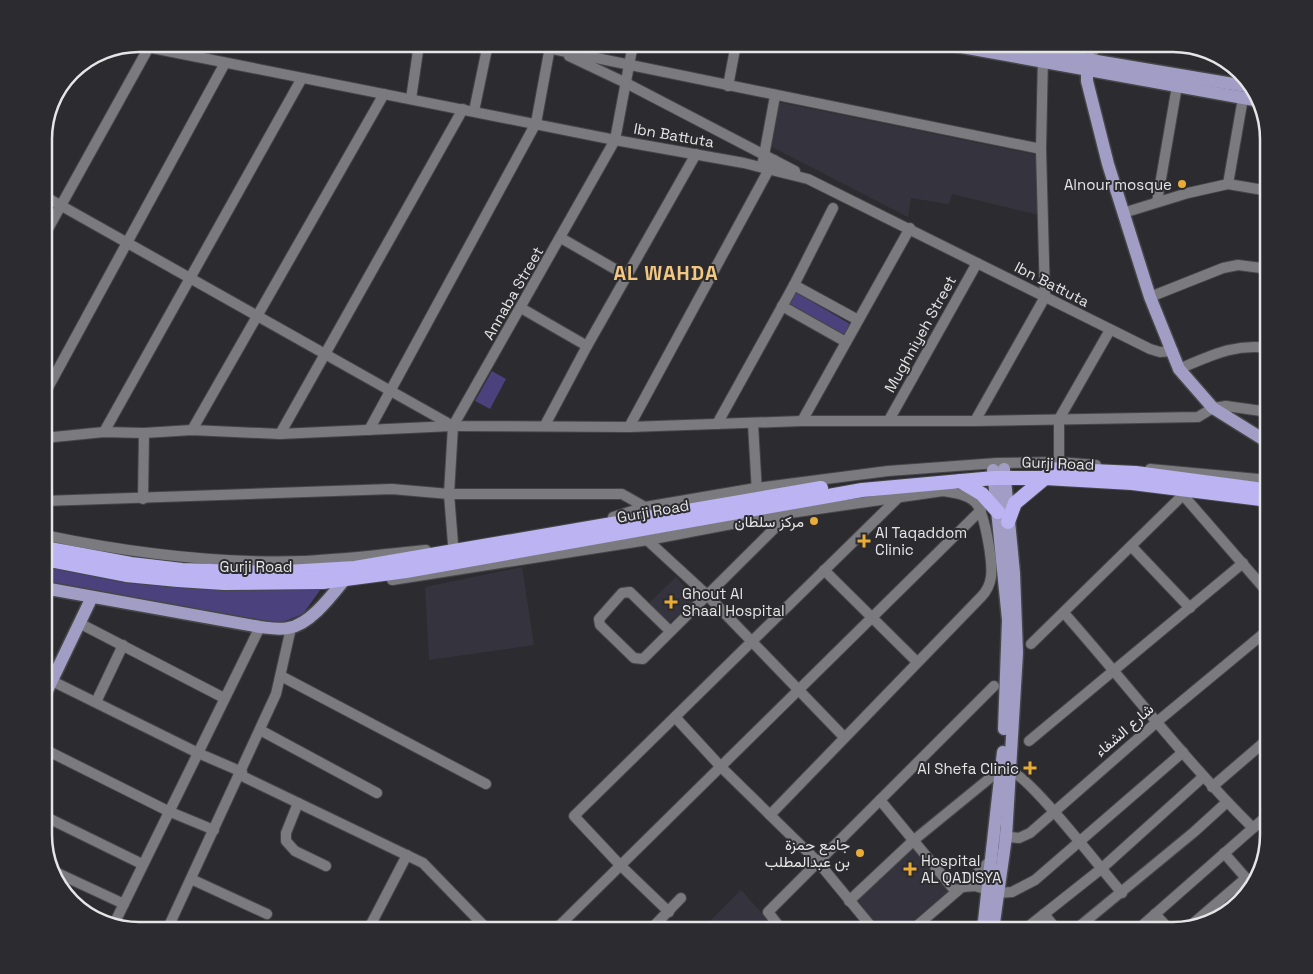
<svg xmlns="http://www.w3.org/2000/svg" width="1313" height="974" font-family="'Space Grotesk',Vazirmatn,sans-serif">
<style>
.built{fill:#35343e}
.green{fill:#4b417c}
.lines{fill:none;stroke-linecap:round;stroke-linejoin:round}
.minor-casing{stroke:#464649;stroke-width:12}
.major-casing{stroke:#464649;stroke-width:15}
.highway-casing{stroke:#464649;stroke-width:16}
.minor{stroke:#7b7b7f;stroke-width:10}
.major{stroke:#a19dc4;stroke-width:12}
.highway{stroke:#bbb3f2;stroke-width:14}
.poi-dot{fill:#e8ac37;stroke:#2c2b2f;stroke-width:2}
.labels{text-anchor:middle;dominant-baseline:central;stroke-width:4;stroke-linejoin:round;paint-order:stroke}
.street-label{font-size:15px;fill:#e5e5e7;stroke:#2c2b2f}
.poi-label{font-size:15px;fill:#e5e5e7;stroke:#2c2b2f;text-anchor:end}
.district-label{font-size:20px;font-weight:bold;letter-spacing:1px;fill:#f1c781;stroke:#2c2b2f}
.rim{fill:none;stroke:#e5e5e7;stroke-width:2.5}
</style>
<rect width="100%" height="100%" fill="#2c2b2f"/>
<g class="built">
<polygon points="778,102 1037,155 1043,216 952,194 949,204 911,198 908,217 772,147"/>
<polygon points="522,567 534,645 429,660 425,587"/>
<polygon points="676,577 692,594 694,600 668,624 648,604"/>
<polygon points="913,848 950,890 902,930 881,930 855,898"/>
<polygon points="741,890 777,930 701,930"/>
</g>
<g class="green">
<polygon points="794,291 850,324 843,337 786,304"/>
<polygon points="492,371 506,379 490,409 475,401"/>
<polygon points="44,564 323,586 303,614 280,623 44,584"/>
</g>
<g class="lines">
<g class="minor-casing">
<g id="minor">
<polyline points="528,44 1041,149"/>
<polyline points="137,45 615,140 744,163 808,179 1150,349 1160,352 1173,351"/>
<polyline points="569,56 626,83 795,171"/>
<polyline points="1091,59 1095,44"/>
<polyline points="728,86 736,44"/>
<polyline points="411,99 419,44"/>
<polyline points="474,111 488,44"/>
<polyline points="763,161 775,96"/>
<polyline points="1228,184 1243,98"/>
<polyline points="44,196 453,426 629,427 802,421 975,421 1198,417 1213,408 1226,406 1269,412"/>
<polyline points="1157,202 1177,86"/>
<polyline points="1123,213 1188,193 1228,184 1269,191"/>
<polyline points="44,236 149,47"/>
<polyline points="561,238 627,276"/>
<polyline points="794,285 858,320"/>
<polyline points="1150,297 1223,268 1238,265 1269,269"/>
<polyline points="782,306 846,342"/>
<polyline points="521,308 587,346"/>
<path d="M1179,369c31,-13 55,-26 90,-21"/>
<polyline points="44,395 225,63"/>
<polyline points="889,420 977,263"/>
<polyline points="802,421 910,228"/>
<polyline points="975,421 1045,297 1041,149 1043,56"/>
<polyline points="717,424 794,285 833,208"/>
<polyline points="753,424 757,493"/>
<polyline points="545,425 587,346 696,154"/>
<polyline points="629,427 774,160"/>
<polyline points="192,430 384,94"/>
<polyline points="369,430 536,123 550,47"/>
<polyline points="104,432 302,78"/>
<polyline points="280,434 463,109"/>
<polyline points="44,438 104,432 144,433 192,430 280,434 452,426"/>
<polyline points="1059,462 1059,419 1110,330"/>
<polyline points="1150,469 1269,480"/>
<polyline points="1183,495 1269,594"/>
<polyline points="143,499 144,433"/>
<polyline points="44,501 392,489 449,494 622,494 645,507 756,488 888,471 997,463 1059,462 1096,465"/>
<polyline points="613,517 645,507"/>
<path d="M44,535c86,18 173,29 261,26 41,-2 81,-7 121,-11"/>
<polyline points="645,538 707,595 844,737"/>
<polyline points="1132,547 1190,608"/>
<polyline points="454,556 449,494 453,426 615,140 633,44"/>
<polyline points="824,570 917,662"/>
<polyline points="392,580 648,540 790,513 643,659 634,658 600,625 599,619 622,593 630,592 670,631"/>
<path d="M1064,613c63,71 121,148 189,215"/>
<polyline points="79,623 224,698"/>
<polyline points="1031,644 1187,491"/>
<polyline points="281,676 486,784"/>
<polyline points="44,677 198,753 242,772"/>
<polyline points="96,702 123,645"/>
<polyline points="675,717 721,767 818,862 874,930"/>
<polyline points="260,730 377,793"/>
<polyline points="1029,741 1243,563"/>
<polyline points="44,749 168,811 214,830"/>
<path d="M1010,771c20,5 93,101 112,122"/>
<polyline points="240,775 423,863 488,930"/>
<polyline points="1212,787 1269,738"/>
<polyline points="880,800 956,892"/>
<polyline points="298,803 286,833 286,841 295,851 326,866"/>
<path d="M770,815l211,-218c5,-5 9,-13 10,-20 2,-14 -6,-65 -16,-75 -8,-8 -21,-9 -32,-11l-153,22 2,-5"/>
<polyline points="44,816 142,864"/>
<polyline points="1000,836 1019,838 1030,833 1158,721 1269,629"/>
<polyline points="1224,853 1252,885"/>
<polyline points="53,871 124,904"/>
<polyline points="191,879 267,914"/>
<polyline points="963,887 991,860"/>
<polyline points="849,901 914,840 1001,769"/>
<polyline points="669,912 619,864 574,816 899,497"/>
<polyline points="1044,914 1057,930"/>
<polyline points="1155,914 1170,930"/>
<polyline points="115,922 260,627"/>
<polyline points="1190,926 1246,878"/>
<polyline points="167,930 276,694 291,628"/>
<polyline points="368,930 407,855"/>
<polyline points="555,930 981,510"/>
<polyline points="650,930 681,898"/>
<polyline points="782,930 768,912 994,686"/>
<polyline points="912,930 962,887 975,886 998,893 1012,892 1035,880 1183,752"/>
<polyline points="972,930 984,923"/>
<polyline points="1024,930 1101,869 1203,777"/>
<polyline points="1075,930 1194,832 1227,802"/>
<polyline points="1137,930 1269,814"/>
</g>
</g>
<g class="major-casing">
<g id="major">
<polyline points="945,44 1260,101"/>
<polyline points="996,44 1251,87"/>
<polyline points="1091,59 1087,69 1087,81 1108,164 1150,297 1179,369 1213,408 1269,443"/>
<polyline points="993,470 1008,620 1004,729"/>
<path d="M44,588l216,39c9,1 19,3 28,1 22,-3 44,-33 57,-49"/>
<polyline points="44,697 92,597"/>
<polyline points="983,930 1003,752"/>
<polyline points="993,930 1006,837 1017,653 1014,573 1004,469"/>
</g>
</g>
<g class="highway-casing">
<g id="highway">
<polyline points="1049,469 1136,473 1256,489"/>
<polyline points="960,481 982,494 998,512"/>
<polyline points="1008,522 1015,503 1045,478"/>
<polyline points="44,548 131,564 182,570 269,573 355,568 821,488"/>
<polyline points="44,559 126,575 178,580 224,583 323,582 406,571 862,490 994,478 1045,478 1132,483 1269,500"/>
</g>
</g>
<use href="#minor" class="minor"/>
<use href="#major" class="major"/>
<use href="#highway" class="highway"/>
</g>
<g class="poi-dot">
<circle cx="1182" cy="184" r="5"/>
<circle cx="814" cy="521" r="5"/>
<path d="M861.5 533.5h5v5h5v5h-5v5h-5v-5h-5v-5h5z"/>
<path d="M668.5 594.5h5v5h5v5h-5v5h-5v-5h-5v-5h5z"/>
<path d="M1027.5 760.5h5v5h5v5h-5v5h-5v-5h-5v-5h5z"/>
<circle cx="860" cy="853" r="5"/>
<path d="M907.5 861.5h5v5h5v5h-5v5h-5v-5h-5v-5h5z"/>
</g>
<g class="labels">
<g class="street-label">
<text transform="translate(674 135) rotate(10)">Ibn Battuta</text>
<text transform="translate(1052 284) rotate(27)">Ibn Battuta</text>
<text transform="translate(513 293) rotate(-60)">Annaba Street</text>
<text transform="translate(920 334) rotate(-61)">Mughniyeh Street</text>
<text transform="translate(1058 463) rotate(2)">Gurji Road</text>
<text transform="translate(653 511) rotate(-10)">Gurji Road</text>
<text x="256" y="566">Gurji Road</text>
<text transform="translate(1124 730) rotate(-41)">شارع الشفاء</text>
</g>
<g class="poi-label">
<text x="1172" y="184">Alnour mosque</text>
<text x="804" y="521">مركز سلطان</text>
<text x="875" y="532" text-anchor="start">Al Taqaddom<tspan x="875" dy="17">Clinic</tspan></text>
<text x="682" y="593" text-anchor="start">Ghout Al<tspan x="682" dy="17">Shaal Hospital</tspan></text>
<text x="1019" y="768">Al Shefa Clinic</text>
<text x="850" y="844">جامع حمزة<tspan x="850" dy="17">بن عبدالمطلب</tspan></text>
<text x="921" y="860" text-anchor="start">Hospital<tspan x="921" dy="17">AL QADISYA</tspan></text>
</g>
<g class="district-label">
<text x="666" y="273">AL WAHDA</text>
</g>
</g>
<path d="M0 0H1313V974H0ZM139 52H1173A87 87 0 0 1 1260 139V835A87 87 0 0 1 1173 922H139A87 87 0 0 1 52 835V139A87 87 0 0 1 139 52Z" fill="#2c2b2f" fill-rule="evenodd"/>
<path class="rim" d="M139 52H1173A87 87 0 0 1 1260 139V835A87 87 0 0 1 1173 922H139A87 87 0 0 1 52 835V139A87 87 0 0 1 139 52Z"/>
</svg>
